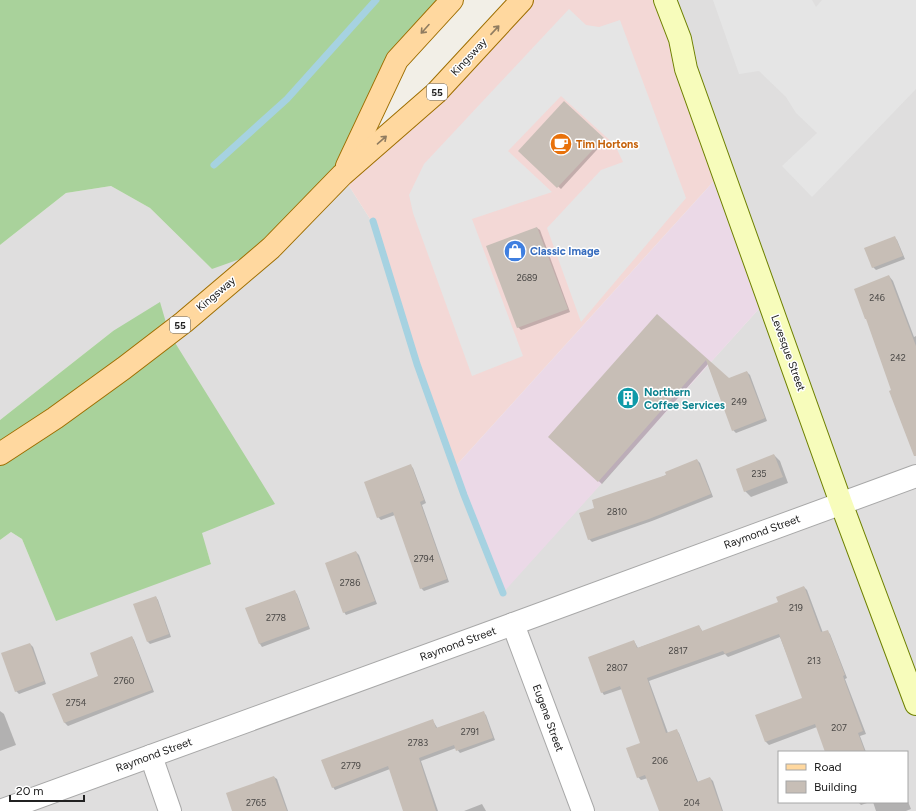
<svg xmlns="http://www.w3.org/2000/svg" width="916" height="811" font-family="Figtree,sans-serif">
<style>
.residential{fill:#dfdede;fill-rule:evenodd}
.commercial{fill:#f3d8d6}
.industrial{fill:#ebd9e7}
.forest{fill:#a9d29b}
.parking{fill:#e5e5e5}
.shadow{fill:#0003}
.lines{fill:none;stroke-linecap:round;stroke-linejoin:round}
.stream{stroke:#a6d2e1;stroke-width:7}
.building{fill:#c7beb6}
.street-casing{stroke:#a8a8a8;stroke-width:24}
.secondary-casing{stroke:#6e8000;stroke-width:24}
.primary-casing{stroke:#9e6e00;stroke-width:24}
.street{stroke:#fff;stroke-width:22}
.secondary{stroke:#f7fcbb;stroke-width:22}
.primary{stroke:#ffd89f;stroke-width:22}
.oneway{stroke:#907c60}
.labels{text-anchor:middle;dominant-baseline:central;stroke-width:3;stroke-linejoin:round;paint-order:stroke}
.number-label{font-size:9px;fill:#4a4846}
.shield{fill:#fff;stroke:#646464;stroke-width:1}
.shield-label{font-size:10px;font-weight:bold;fill:#212121}
.street-label{font-size:11px;fill:#212121;stroke:#fff}
.food-label{font-size:11px;font-weight:bold;fill:#c56008;stroke:#fff;text-anchor:start}
.shop-label{font-size:11px;font-weight:bold;fill:#366cbe;stroke:#fff;text-anchor:start}
.culture-label{font-size:11px;font-weight:bold;fill:#0d838f;stroke:#fff;text-anchor:start}
</style>
<rect width="100%" height="100%" fill="#f2efe7"/>
<path class="residential" d="M665,0h251v811h-916v-271l11,-8 11,7 34,81 155,-57 -10,-30 -88,-202 -113,89v-175l66,-52 45,-7 39,22 62,61 130,-94 30,47 43,142 47,132 40,97 265,-293zM779,752h128v50h-128z"/>
<polygon class="commercial" points="522,0 665,0 722,172 453,469 415,364 372,222 342,175"/>
<polygon class="industrial" points="722,172 767,300 502,594 462,496 453,469"/>
<g class="forest">
<polygon points="0,0 452,0 397,60 342,175 271,248 212,269 150,208 111,186 66,193 0,245"/>
<polygon points="160,302 169,333 275,504 202,533 211,564 56,621 22,539 11,532 0,540 0,420 113,331"/>
</g>
<g class="parking">
<polygon points="713,0 812,0 816,7 822,0 916,0 916,89 812,197 782,166 817,133 796,113 786,97 759,71 739,74"/>
<polygon points="569,9 586,25 599,27 620,20 686,198 581,322 547,228 601,170 623,162 615,145 561,96 508,151 552,192 472,219 523,356 472,376 413,213 409,195 424,164"/>
</g>
<g class="shadow">
<polygon points="564,103 605,141 561,189 519,151"/>
<polygon points="537,228 540,230 570,312 521,330 518,327"/>
<polygon points="894,237 897,240 905,259 876,270 873,267"/>
<polygon points="889,276 893,281 914,337 916,336 916,424 867,320"/>
<polygon points="657,316 728,379 747,372 750,375 767,421 736,433 733,430 708,364 602,484 553,440"/>
<polygon points="774,455 780,461 788,483 751,497 745,491"/>
<polygon points="697,460 700,463 713,497 652,521 592,542 589,539 596,509"/>
<polygon points="410,465 413,468 426,503 422,505 449,582 424,591 421,588 395,515 381,520 378,517"/>
<polygon points="356,552 359,555 377,604 346,615 344,612"/>
<polygon points="804,587 807,590 823,633 827,631 830,634 847,678 845,679 866,734 860,736 866,752 826,752 817,727 769,745 766,742 756,716 804,698 780,637 728,657 725,654 649,681 668,733 676,730 679,733 698,782 710,778 713,781 723,811 660,811 648,778 641,780 638,777 642,743 622,689 604,695 602,692 634,641 638,648 699,626 703,632 780,603"/>
<polygon points="294,591 297,594 310,629 262,647 260,644 246,609"/>
<polygon points="156,597 158,600 171,637 150,644 148,642"/>
<polygon points="132,637 134,640 154,692 68,726 65,723 54,694 100,676"/>
<polygon points="30,644 33,647 46,684 19,694 16,691"/>
<polygon points="0,711 4,714 16,745 0,751"/>
<polygon points="483,712 486,715 495,740 460,753 456,748 421,761 438,811 404,811 390,769 335,790 333,787 433,721 438,729"/>
<polygon points="274,777 277,779 288,811 233,811"/>
<polygon points="907,799 911,809 906,811 876,811 873,802 907,802"/>
<polygon points="858,802 870,802 861,805"/>
<polygon points="482,804 486,811 464,811"/>
</g>
<g class="lines">
<g class="stream">
<polyline points="214,165 287,99 376,0"/>
<polyline points="373,221 417,364 464,495 503,593"/>
</g>
</g>
<g class="building">
<polygon points="564,101 604,138 557,188 518,151"/>
<polygon points="537,227 568,309 517,328 486,246"/>
<polygon points="895,236 903,256 872,268 864,248"/>
<polygon points="889,275 916,346 916,456 914,456 889,391 891,390 866,319 865,319 854,289"/>
<polygon points="657,314 729,378 747,371 765,418 732,431 706,360 598,482 548,437"/>
<polygon points="774,454 783,477 744,492 736,469"/>
<polygon points="697,459 711,494 649,519 588,540 579,513 594,508 592,500 666,475 665,472"/>
<polygon points="411,464 424,500 420,502 447,579 420,589 393,512 377,518 364,482"/>
<polygon points="356,551 375,601 343,613 325,563"/>
<polygon points="804,586 821,632 828,630 845,675 843,676 863,731 858,733 865,752 825,752 815,724 765,742 755,715 802,698 779,634 725,654 723,651 647,678 666,733 677,729 697,782 710,777 722,811 659,811 645,775 637,778 626,748 640,743 620,686 601,693 588,657 634,640 637,648 699,625 702,631 778,602 776,597"/>
<polygon points="295,590 308,626 259,644 245,608"/>
<polygon points="156,596 169,634 147,642 133,604"/>
<polygon points="132,636 152,690 64,723 52,694 98,676 90,653"/>
<polygon points="30,643 44,681 15,692 1,653"/>
<polygon points="484,711 493,738 456,751 454,745 419,758 436,811 403,811 388,766 332,788 321,760 433,719 436,728"/>
<polygon points="274,776 287,811 232,811 226,793"/>
</g>
<g class="lines">
<g class="street-casing">
<g id="street">
<polyline points="513,624 583,811"/>
<polyline points="151,756 170,811"/>
<polyline points="0,811 513,624 916,476"/>
</g>
</g>
<g class="secondary-casing">
<polyline id="secondary" points="665,0 680,39 686,69 841,503 916,704"/>
</g>
<g class="primary-casing">
<g id="primary">
<polyline points="347,166 397,60 452,0"/>
<polyline points="0,454 55,418 124,368 184,322 271,248 342,175 436,93 522,0"/>
</g>
</g>
<use href="#street" class="street"/>
<use href="#secondary" class="secondary"/>
<use href="#primary" class="primary"/>
</g>
<defs><path id="oneway-shaft" d="M-6 0H5M1.5-3L5.5 0L1.5 3" fill="none" stroke-width="1.6" stroke-linecap="round" stroke-linejoin="round"/></defs>
<g class="oneway">
<use href="#oneway-shaft" transform="translate(425 29) rotate(132)"/>
<use href="#oneway-shaft" transform="translate(495 30) rotate(-47)"/>
<use href="#oneway-shaft" transform="translate(382 140) rotate(-41)"/>
</g>
<defs>
<g id="cafe-disc" transform="scale(1.15)"><circle r="9.5" fill="#e8710a" stroke="#fff"/><path d="M-5.5-4.5H6V0H3Q3 3.5 0 3.5H-2.5Q-5.5 3.5-5.5 0ZM3-3.2v2h1.7v-2ZM-6 4.5H4V6H-6Z" fill="#fff"/></g>
<g id="shop-disc" transform="scale(1.15)"><circle r="9.5" fill="#3f7fe0" stroke="#fff"/><path d="M-5-2.5h2.3a2.7 3.5 0 0 1 5.4 0H5L5.5 6h-11ZM-1.5-2.5h3a1.5 2.3 0 0 0-3 0Z" fill="#fff"/></g>
<g id="building-disc" transform="scale(1.15)"><circle r="9.5" fill="#0f9aa8" stroke="#fff"/><path d="M-4-6H4V6H1V3H-1V6H-4ZM-2.5-4.3h1.7v1.8h-1.7ZM.8-4.3h1.7v1.8H.8ZM-2.5-1h1.7V.8h-1.7ZM.8-1h1.7V.8H.8Z" fill="#fff"/></g>
</defs>
<g fill-rule="evenodd">
<use href="#cafe-disc" x="561" y="144"/>
<use href="#shop-disc" x="515" y="251"/>
<use href="#building-disc" x="628" y="398"/>
</g>
<g class="labels">
<g class="number-label">
<text x="527" y="277">2689</text>
<text x="877" y="297">246</text>
<text x="898" y="357">242</text>
<text x="739" y="401">249</text>
<text x="759" y="473">235</text>
<text x="617" y="511">2810</text>
<text x="424" y="558">2794</text>
<text x="350" y="582">2786</text>
<text x="796" y="607">219</text>
<text x="276" y="617">2778</text>
<text x="678" y="650">2817</text>
<text x="814" y="660">213</text>
<text x="617" y="667">2807</text>
<text x="124" y="680">2760</text>
<text x="76" y="702">2754</text>
<text x="839" y="727">207</text>
<text x="470" y="731">2791</text>
<text x="418" y="742">2783</text>
<text x="660" y="760">206</text>
<text x="351" y="765">2779</text>
<text x="256" y="802">2765</text>
<text x="692" y="802">204</text>
</g>
<g class="shield">
<rect x="427" y="84" width="20" height="16" rx="3"/>
<rect x="170" y="317" width="20" height="16" rx="3"/>
</g>
<g class="shield-label">
<text x="437" y="92">55</text>
<text x="180" y="325">55</text>
</g>
<g class="street-label">
<text transform="translate(469 57) rotate(-47)">Kingsway</text>
<text transform="translate(216 294) rotate(-40)">Kingsway</text>
<text transform="translate(788 353) rotate(70)">Levesque Street</text>
<text transform="translate(762 532) rotate(-20)">Raymond Street</text>
<text transform="translate(458 644) rotate(-20)">Raymond Street</text>
<text transform="translate(548 718) rotate(70)">Eugene Street</text>
<text transform="translate(154 755) rotate(-20)">Raymond Street</text>
</g>
<g class="food-label">
<text x="576" y="144">Tim Hortons</text>
</g>
<g class="shop-label">
<text x="530" y="251">Classic Image</text>
</g>
<g class="culture-label">
<text x="644" y="392">Northern<tspan x="644" dy="13">Coffee Services</tspan></text>
</g>
</g>
<rect x="778" y="751" width="130" height="52" fill="#ffffff" stroke="#a6a6a6"/>
<rect x="786" y="764" width="20" height="6" fill="#ffd89f" stroke="#a6a6a6"/>
<text x="814" y="771" font-size="12" fill="#212121">Road</text>
<rect x="786" y="781" width="20" height="12" fill="#c7beb6" stroke="#a6a6a6"/>
<text x="814" y="791" font-size="12" fill="#212121">Building</text>
<path d="M10 795v6h74v-6" fill="none" stroke="#212121" stroke-width="2"/>
<text x="16" y="795" font-size="12" fill="#212121" stroke="#ffffff" stroke-width="3" paint-order="stroke">20 m</text>
</svg>
